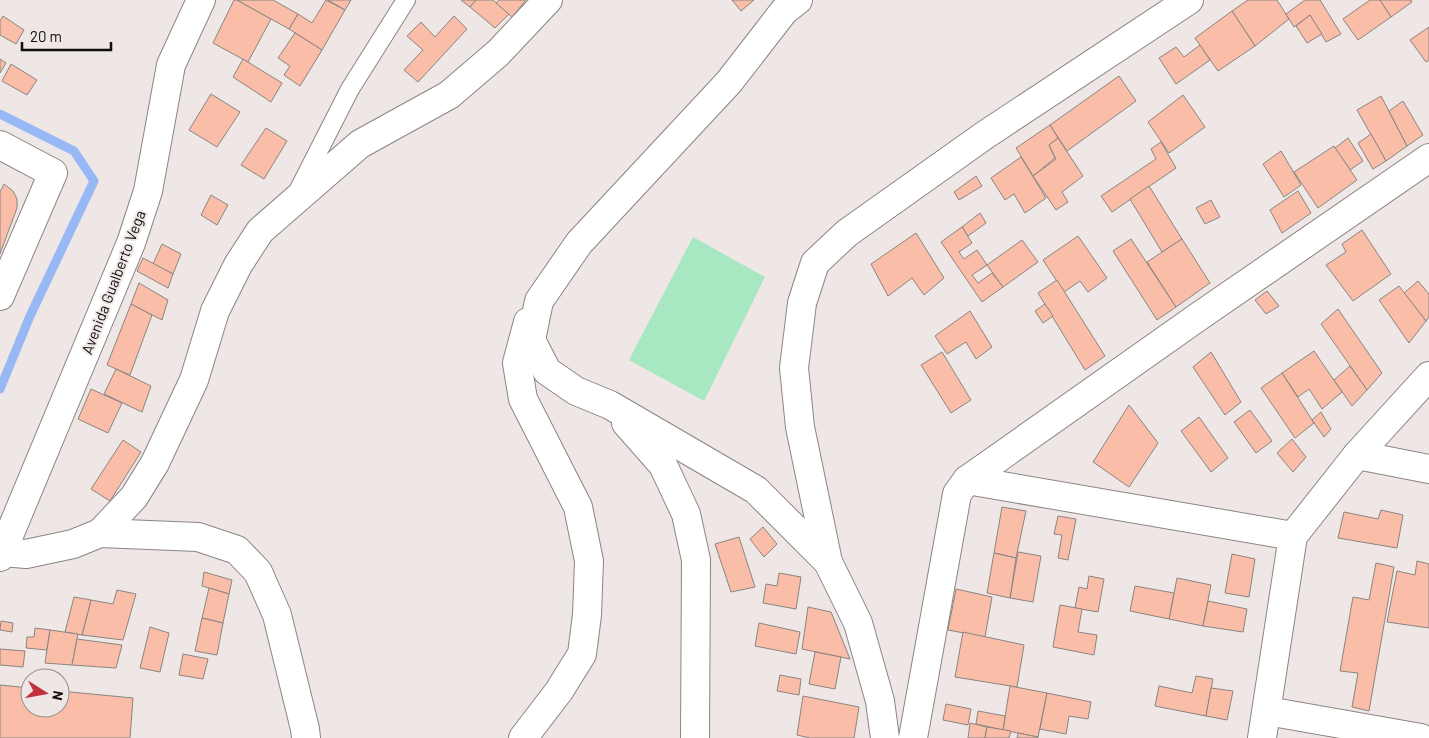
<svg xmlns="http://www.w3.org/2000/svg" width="1429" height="738" font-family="Barlow,sans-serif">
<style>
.green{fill:#a7e7c2}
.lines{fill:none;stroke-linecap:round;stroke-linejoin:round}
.stream{stroke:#97b7f5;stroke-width:9}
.building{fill:#fabea8;stroke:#8a8482}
.lane-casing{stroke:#8b8583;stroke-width:20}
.street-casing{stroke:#8b8583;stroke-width:30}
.lane{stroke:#fff;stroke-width:18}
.street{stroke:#fff;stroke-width:28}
.labels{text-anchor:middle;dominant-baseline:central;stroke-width:4;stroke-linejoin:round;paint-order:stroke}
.street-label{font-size:15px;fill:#100e0d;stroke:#eee7e5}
</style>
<rect width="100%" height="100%" fill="#eee7e5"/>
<polygon class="green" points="693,237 765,277 704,401 629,360"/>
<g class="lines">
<polyline class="stream" points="0,114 74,151 94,181 30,316 0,389"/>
</g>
<g class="building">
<polygon points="234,0 237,0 271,19 248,62 213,43"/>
<polygon points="237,0 273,0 298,14 289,29"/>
<polygon points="326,0 345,10 322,50 289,29 298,14 312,23"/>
<polygon points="328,0 351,0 345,10"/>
<polygon points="461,0 476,0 470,7"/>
<polygon points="476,0 493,0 509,14 495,28 470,7"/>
<polygon points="499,0 526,0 512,17 496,3"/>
<polygon points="732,0 754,0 741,11"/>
<polygon points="1248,0 1277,0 1289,19 1255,46 1232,11"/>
<polygon points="1305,0 1320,0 1341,34 1326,42 1310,15 1294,27 1286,14"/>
<polygon points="1370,0 1380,0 1391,17 1358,40 1343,19"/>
<polygon points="1380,0 1411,0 1412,2 1391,17"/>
<polygon points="1232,11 1255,46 1218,71 1195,38"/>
<polygon points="1310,15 1322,34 1307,43 1296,26"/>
<polygon points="3,16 24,30 16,44 0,35 0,21"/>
<polygon points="454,16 467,29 418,82 404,70 423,50 407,36 421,22 435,37"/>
<polygon points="1429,27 1429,60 1426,62 1410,40"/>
<polygon points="295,33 322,50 300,86 284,75 290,66 278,58"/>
<polygon points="1200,45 1210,60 1176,84 1159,58 1176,47 1184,57"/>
<polygon points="0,59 6,63 0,73"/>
<polygon points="243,59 282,83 271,102 233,77"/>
<polygon points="11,64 37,80 27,95 2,81"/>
<polygon points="1119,76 1136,101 1067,151 1050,125"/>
<polygon points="211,94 240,112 217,147 189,130"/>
<polygon points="1183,95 1205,127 1169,153 1148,122"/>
<polygon points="1381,96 1407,146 1386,161 1357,110"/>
<polygon points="1403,101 1423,135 1407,146 1389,111"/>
<polygon points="1050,125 1058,138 1049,145 1055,158 1033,176 1016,148"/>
<polygon points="266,128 287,141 264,179 241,165"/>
<polygon points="1371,134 1386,161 1373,169 1358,143"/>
<polygon points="1058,138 1083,176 1062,192 1068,202 1056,210 1033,176 1056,159 1049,145"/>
<polygon points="1348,138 1363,161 1350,170 1335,148"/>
<polygon points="1161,142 1176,168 1112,212 1101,196 1156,159 1151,149"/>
<polygon points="1334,146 1357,180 1318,208 1294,172"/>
<polygon points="1281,151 1301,185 1284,197 1263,164"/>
<polygon points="1021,157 1046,198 1025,213 1014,194 1005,200 991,178"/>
<polygon points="976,176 982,186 959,200 954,192"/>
<polygon points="4,184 13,191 17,199 17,208 0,254 0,192"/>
<polygon points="1149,186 1182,239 1162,252 1130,199"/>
<polygon points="1298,191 1311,213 1282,233 1270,210"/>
<polygon points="211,195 228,205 217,225 201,215"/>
<polygon points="1211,200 1220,217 1205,224 1196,208"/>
<polygon points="980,213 986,223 968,236 962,227"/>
<polygon points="962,227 972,243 959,252 964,259 977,250 987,265 972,275 978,283 992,273 1003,287 982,302 941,242"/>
<polygon points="1362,230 1391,274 1353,301 1326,265 1346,252 1342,244"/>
<polygon points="916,233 944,278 924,295 912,278 888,296 871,264"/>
<polygon points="1078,236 1107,278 1088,292 1080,281 1064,292 1043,260"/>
<polygon points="1131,239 1176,307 1157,320 1113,251"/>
<polygon points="1182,239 1210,283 1176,307 1147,262"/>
<polygon points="1022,240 1038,262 1003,287 987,265"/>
<polygon points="162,244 181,254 173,274 153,264"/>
<polygon points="143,258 173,274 168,288 137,271"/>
<polygon points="1057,280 1105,356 1085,370 1038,293"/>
<polygon points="1418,281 1429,294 1429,317 1426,321 1404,293"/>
<polygon points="139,283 168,300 162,320 131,304"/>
<polygon points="1399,286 1426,321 1409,343 1379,300"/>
<polygon points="1267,291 1279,306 1266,314 1255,300"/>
<polygon points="131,304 152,315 130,375 107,365"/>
<polygon points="1045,304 1053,316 1043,323 1035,311"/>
<polygon points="1338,309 1382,373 1367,390 1321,324"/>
<polygon points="970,311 992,347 976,359 966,342 947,354 935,336"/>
<polygon points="1314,351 1342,392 1322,409 1309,389 1298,397 1282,373"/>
<polygon points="942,352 971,400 951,413 921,365"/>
<polygon points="1211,352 1241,402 1225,415 1193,367"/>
<polygon points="1350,366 1367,390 1352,406 1334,380"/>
<polygon points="116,369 151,386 142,412 104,394"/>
<polygon points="1282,373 1314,423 1295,438 1261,388"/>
<polygon points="91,389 122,403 108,433 78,419"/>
<polygon points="1129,405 1158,443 1129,487 1093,462"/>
<polygon points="1250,410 1272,441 1256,453 1234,422"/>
<polygon points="1321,412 1331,429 1324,437 1312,420"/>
<polygon points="1199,417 1228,458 1211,472 1181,431"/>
<polygon points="1292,439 1306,457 1293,472 1277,453"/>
<polygon points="123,440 141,452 110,501 91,489"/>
<polygon points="1002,507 1026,511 1016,558 994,553"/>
<polygon points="1381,510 1403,515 1397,548 1338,538 1344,512 1378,519"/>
<polygon points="1058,516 1076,519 1068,560 1058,558 1062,535 1054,534"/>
<polygon points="763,527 777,544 764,557 750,539"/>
<polygon points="739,537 755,587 731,592 715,544"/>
<polygon points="1018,552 1041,556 1033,602 1010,598"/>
<polygon points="994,553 1016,558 1010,598 987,593"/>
<polygon points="1232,554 1255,559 1249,597 1225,593"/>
<polygon points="1417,561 1429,564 1429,628 1387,622 1397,571 1415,575"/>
<polygon points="1376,563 1394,567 1369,711 1352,707 1358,673 1340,671 1353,597 1369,600"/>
<polygon points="204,572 232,580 229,594 202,586"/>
<polygon points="779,573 801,577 796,609 763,603 766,584 777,586"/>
<polygon points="1089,576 1104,579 1098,612 1075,608 1079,587 1087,589"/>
<polygon points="1177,578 1211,585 1203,626 1169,619"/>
<polygon points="1135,586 1174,593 1169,619 1130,611"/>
<polygon points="209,588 229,594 223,623 202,618"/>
<polygon points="956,589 992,597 985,637 948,630"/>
<polygon points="117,590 136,594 123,640 82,635 91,600 113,604"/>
<polygon points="74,597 91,600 82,635 65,632"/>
<polygon points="1208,601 1247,609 1243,632 1203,626"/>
<polygon points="1060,605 1082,609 1078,632 1097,635 1094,655 1053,647"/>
<polygon points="808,607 831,612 850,659 802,649"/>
<polygon points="202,618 223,623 217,655 195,651"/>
<polygon points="1,621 13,623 12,632 0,630"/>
<polygon points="759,623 800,632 796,654 755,646"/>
<polygon points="150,627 169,633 160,672 140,668"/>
<polygon points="35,628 50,630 47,650 26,648 27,637 34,637"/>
<polygon points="50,630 78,634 72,665 45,663"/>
<polygon points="963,632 1024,645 1017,687 955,677"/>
<polygon points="77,639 122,645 116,668 72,665"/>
<polygon points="0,649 25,651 23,667 0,665"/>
<polygon points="815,652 841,657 835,689 809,684"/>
<polygon points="183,654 208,659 203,679 179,675"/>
<polygon points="780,675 801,679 799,695 777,691"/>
<polygon points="1196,676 1213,679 1206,716 1155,706 1159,686 1192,693"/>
<polygon points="0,685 30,688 30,708 60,708 60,691 133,698 130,738 0,738"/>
<polygon points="1010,686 1047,693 1038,737 1003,730"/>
<polygon points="1211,688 1233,691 1227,720 1206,716"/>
<polygon points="1047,693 1091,702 1088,719 1069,716 1066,734 1040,729"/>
<polygon points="803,696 859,707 854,738 810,738 797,735"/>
<polygon points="946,704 971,709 968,725 943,720"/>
<polygon points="978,711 1005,716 1003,730 976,724"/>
<polygon points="970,723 987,727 985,738 968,738"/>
<polygon points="987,727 1011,731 1009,738 985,738"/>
<polygon points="1018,733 1038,737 1038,738 1017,738"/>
</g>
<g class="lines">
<g class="lane-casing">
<polyline id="lane" points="298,191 350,89 406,0"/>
</g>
<g class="street-casing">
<g id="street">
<polyline points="798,0 784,11 729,82 579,243 539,301 531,340 547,371 576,391 610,405 756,490 828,562"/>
<polyline points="0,145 53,173 0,296"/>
<polyline points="626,423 663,465 686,514 696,560 695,738"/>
<polyline points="1357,455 1429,469"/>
<polyline points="967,480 1293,536"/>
<polyline points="100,533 198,537 237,550 258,572 277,615 305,729 306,738"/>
<polyline points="3,552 26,554 73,544 100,533 134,497 155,463 194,380 215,311 238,265 260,231 360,144 449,95 498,53 548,0"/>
<polyline points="0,557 131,243 148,191 171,65 201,0"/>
<polyline points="1267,711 1421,738"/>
<polyline points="523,738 559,691 582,654 587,615 589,561 578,507 523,399 517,363 528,322"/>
<polyline points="885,738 880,701 858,623 828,562 800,427 794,368 802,303 815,263 847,233 985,135 1189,0"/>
<polyline points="913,738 957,494 967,480 1198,317 1429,158"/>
<polyline points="1262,738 1293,536 1357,455 1429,376"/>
</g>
</g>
<use href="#lane" class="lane"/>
<use href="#street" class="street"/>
</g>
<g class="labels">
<g class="street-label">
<text transform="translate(113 282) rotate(-69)">Avenida Gualberto Vega</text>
</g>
</g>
<g transform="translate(45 693) rotate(101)"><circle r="24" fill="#eee7e5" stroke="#95908f"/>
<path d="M0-4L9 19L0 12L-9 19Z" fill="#c1313d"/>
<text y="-8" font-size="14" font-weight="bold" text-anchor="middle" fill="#100e0d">N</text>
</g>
<path d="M22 42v8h89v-8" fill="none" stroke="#100e0d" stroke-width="2.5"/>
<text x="30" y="42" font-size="15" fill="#100e0d" stroke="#eee7e5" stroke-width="4" paint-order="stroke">20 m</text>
</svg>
